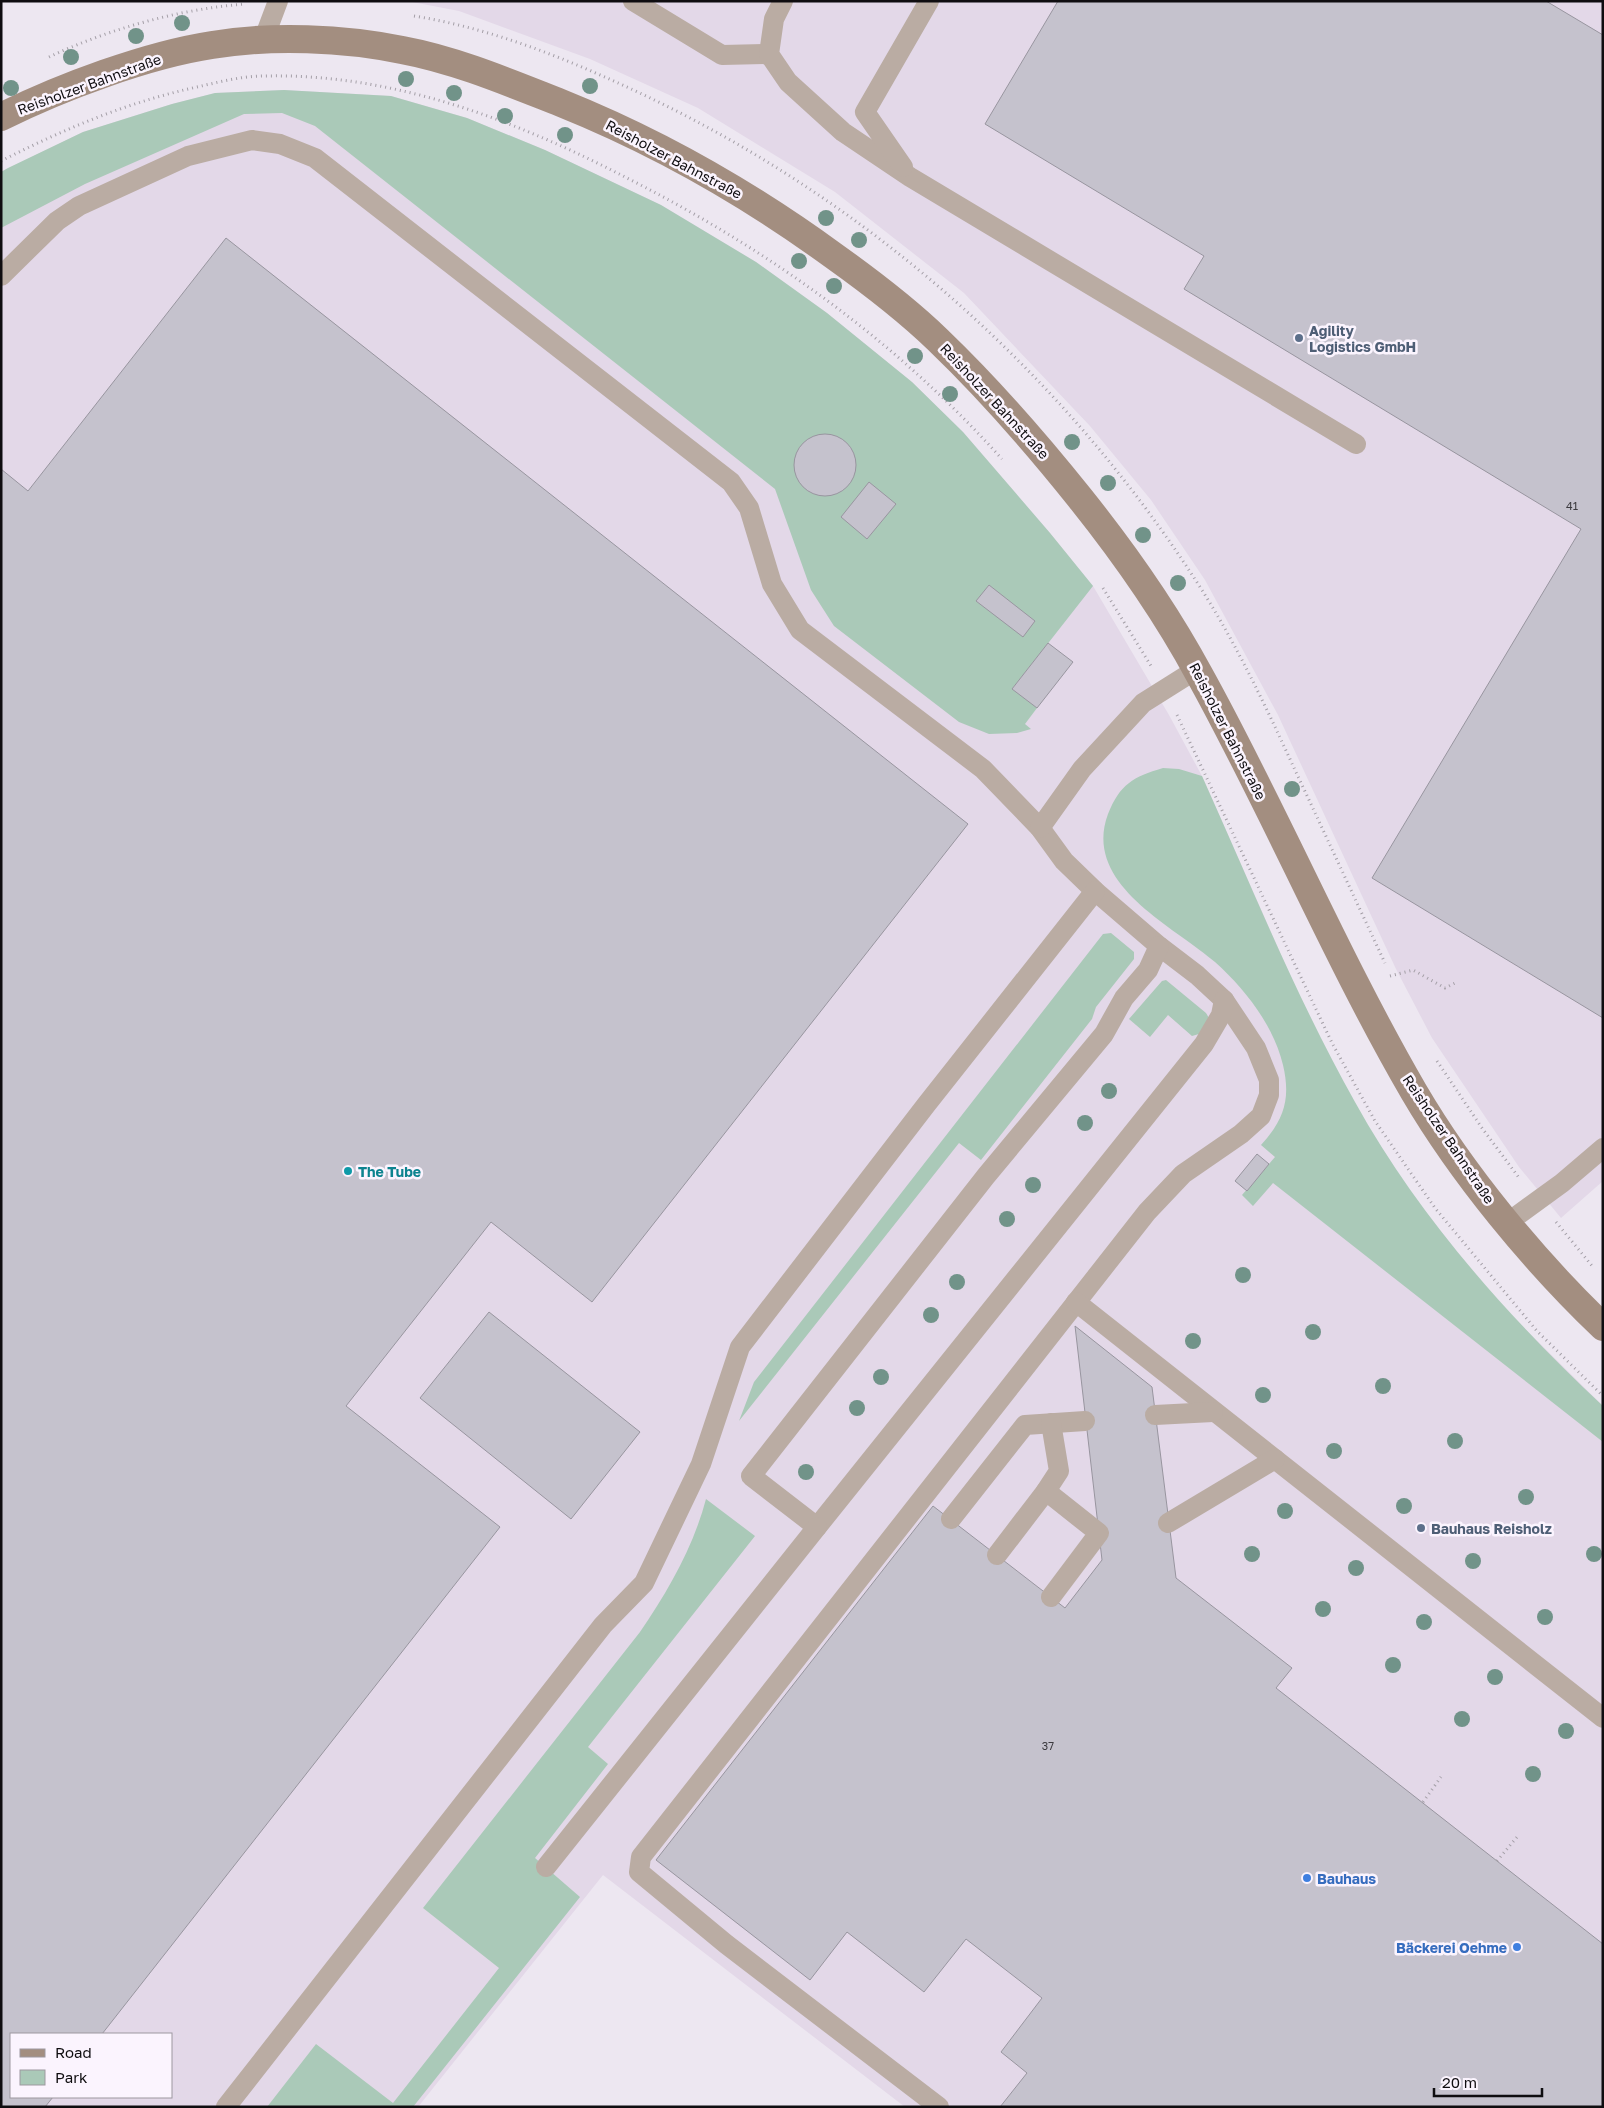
<svg xmlns="http://www.w3.org/2000/svg" width="1604" height="2108" font-family="'Golos Text',sans-serif">
<style>
.built{fill:#e3d8e8;fill-rule:evenodd}
.green{fill:#aac9b8}
.building{fill:#c5c2cd;stroke:#98959f}
.lines{fill:none;stroke-linecap:round;stroke-linejoin:round}
.path{stroke:#a49fa7;stroke-width:3;stroke-dasharray:1 4;stroke-linecap:butt}
.service{stroke:#baaca3;stroke-width:20}
.secondary{stroke:#a38e80;stroke-width:28}
.tree{fill:#719389}
.service-dot{fill:#5c6f8a;stroke:#fbf4fe;stroke-width:2}
.culture-dot{fill:#0f9aa8;stroke:#fbf4fe;stroke-width:2}
.shop-dot{fill:#3f7fe0;stroke:#fbf4fe;stroke-width:2}
.labels{text-anchor:middle;dominant-baseline:central;stroke-width:5;stroke-linejoin:round;paint-order:stroke}
.number-label{font-size:11px;fill:#3c3a3f}
.street-label{font-size:14px;fill:#0f0d10;stroke:#fbf4fe}
.service-label{font-size:14px;font-weight:bold;fill:#4e5e75;stroke:#fbf4fe;text-anchor:start}
.culture-label{font-size:14px;font-weight:bold;fill:#0d838f;stroke:#fbf4fe;text-anchor:start}
.shop-label{font-size:14px;font-weight:bold;fill:#366cbe;stroke:#fbf4fe;text-anchor:start}
</style>
<rect width="100%" height="100%" fill="#ede7f1"/>
<g class="built">
<polygon points="407,1 1603,1 1603,1181 1561,1218 1519,1167 1432,1038 1396,969 1278,715 1205,580 1151,500 1090,426 964,293 835,192 698,108 590,59 459,11"/>
<path d="M284,90l107,6 76,22 78,32 116,55 95,57 71,51 85,69 51,50 87,101 43,53 76,129 33,61 96,217 52,106 62,96 83,104 108,107v701h-698l-302,-232 -185,232h-417v-1935l82,-40 89,-28 43,-11zM11,2034h160v63h-160z"/>
</g>
<g class="green">
<polygon points="284,90 391,96 467,118 545,150 661,205 756,262 827,313 912,382 963,432 1050,533 1093,586 1013,688 1037,708 1025,724 1031,729 1017,733 989,734 959,722 834,626 811,590 775,489 315,126 282,113 244,114 85,184 1,228 1,172 8,168 83,132 172,104 215,93"/>
<path d="M1163,768l16,1 23,7c49,109 94,221 153,326 63,114 153,215 248,304v36l-330,-259 -20,23 -11,-11 33,-38 -14,-12c23,-25 30,-46 22,-80 -9,-39 -38,-76 -68,-103 -43,-37 -133,-78 -107,-148 12,-30 25,-37 55,-46z"/>
<polygon points="1111,933 1134,952 1134,959 1096,1007 1092,1019 981,1160 959,1143 739,1421 754,1382 1103,934"/>
<polygon points="1166,980 1206,1013 1209,1018 1199,1034 1192,1036 1168,1015 1150,1037 1129,1019 1162,981"/>
<path d="M706,1499l49,37 -167,211 20,17 -73,94 45,39 -167,210h-146l49,-63 77,59 106,-135 -76,-60 217,-276c28,-41 53,-84 66,-133z"/>
</g>
<g class="building">
<polygon points="1058,1 1546,1 1603,35 1603,1018 1372,878 1581,529 1184,289 1204,256 985,124"/>
<polygon points="226,238 968,824 592,1302 491,1222 346,1406 500,1527 102,2034 11,2034 11,2097 53,2097 45,2107 1,2107 1,469 28,491"/>
<circle cx="825" cy="465" r="31"/>
<polygon points="869,482 896,504 867,539 841,517"/>
<polygon points="989,585 1035,621 1023,637 976,601"/>
<polygon points="1048,643 1073,662 1037,708 1012,689"/>
<polygon points="1257,1154 1269,1164 1247,1191 1235,1181"/>
<polygon points="489,1312 640,1432 571,1519 420,1398"/>
<polygon points="1075,1326 1152,1387 1176,1578 1292,1668 1276,1688 1603,1944 1603,2107 1000,2107 1027,2073 1001,2052 1042,1998 966,1939 924,1992 847,1932 810,1980 656,1860 933,1506 1065,1608 1102,1560"/>
</g>
<g class="lines">
<g class="path">
<path d="M414,16c75,12 146,40 215,72 233,107 433,283 571,499 37,58 66,120 95,183 30,64 60,129 90,193"/>
<path d="M49,57c60,-28 130,-48 196,-53"/>
<path d="M1,161c63,-32 127,-59 196,-74 22,-5 45,-11 67,-11 129,-3 251,44 363,102 142,72 268,162 375,281"/>
<polyline points="1103,588 1151,666"/>
<polyline points="1177,715 1332,1043 1375,1121 1435,1208 1537,1331 1603,1396"/>
<polyline points="1390,976 1413,970 1445,988 1457,982"/>
<polyline points="1437,1061 1482,1128 1520,1179"/>
<polyline points="1556,1222 1593,1267"/>
<polyline points="1423,1802 1441,1777"/>
<polyline points="1497,1861 1517,1837"/>
</g>
<g class="service">
<polyline points="633,1 722,55 769,54"/>
<polyline points="783,1 774,19 769,54 788,82 843,132 910,177 1356,444"/>
<polyline points="263,41 278,1"/>
<polyline points="903,167 865,112 929,1"/>
<polyline points="1,276 57,221 79,206 188,156 252,140 280,144 315,158 731,482 749,508 772,584 800,630 983,769 1040,828 1064,861 1095,891 1159,946 1197,975 1224,1000 1256,1048 1269,1080 1269,1095 1261,1116 1241,1134 1183,1174 1147,1212 641,1857 639,1872 726,1944 939,2107"/>
<polyline points="1040,828 1082,769 1143,703 1197,669"/>
<polyline points="1159,946 1148,970 1124,998 1104,1034 986,1176 751,1476 817,1527 1204,1044 1221,1015 1224,1000"/>
<polyline points="1507,1223 1562,1183 1603,1148"/>
<polyline points="1076,1302 1603,1718"/>
<polyline points="1155,1415 1213,1412"/>
<polyline points="951,1519 1025,1425 1085,1421"/>
<polyline points="1168,1523 1275,1459"/>
<polyline points="997,1555 1046,1491"/>
<polyline points="1051,1597 1099,1533 1046,1491 1059,1471 1051,1423"/>
<polyline points="546,1867 817,1527"/>
<polyline points="226,2107 603,1625 644,1583 701,1464 740,1347 926,1105 1095,891"/>
</g>
<path class="secondary" d="M1,117c60,-30 146,-62 211,-72 59,-10 132,-7 190,5 54,10 108,33 159,53 97,39 188,91 273,153 35,25 72,53 104,84 51,49 98,103 142,158 44,55 85,113 119,176 76,137 136,282 215,418 48,82 120,169 189,235"/>
</g>
<g class="tree">
<circle cx="182" cy="23" r="8"/>
<circle cx="136" cy="36" r="8"/>
<circle cx="71" cy="57" r="8"/>
<circle cx="406" cy="79" r="8"/>
<circle cx="590" cy="86" r="8"/>
<circle cx="11" cy="88" r="8"/>
<circle cx="454" cy="93" r="8"/>
<circle cx="505" cy="116" r="8"/>
<circle cx="565" cy="135" r="8"/>
<circle cx="826" cy="218" r="8"/>
<circle cx="859" cy="240" r="8"/>
<circle cx="799" cy="261" r="8"/>
<circle cx="834" cy="286" r="8"/>
<circle cx="915" cy="356" r="8"/>
<circle cx="950" cy="394" r="8"/>
<circle cx="1072" cy="442" r="8"/>
<circle cx="1108" cy="483" r="8"/>
<circle cx="1143" cy="535" r="8"/>
<circle cx="1178" cy="583" r="8"/>
<circle cx="1292" cy="789" r="8"/>
<circle cx="1109" cy="1091" r="8"/>
<circle cx="1085" cy="1123" r="8"/>
<circle cx="1033" cy="1185" r="8"/>
<circle cx="1007" cy="1219" r="8"/>
<circle cx="1243" cy="1275" r="8"/>
<circle cx="957" cy="1282" r="8"/>
<circle cx="931" cy="1315" r="8"/>
<circle cx="1313" cy="1332" r="8"/>
<circle cx="1193" cy="1341" r="8"/>
<circle cx="881" cy="1377" r="8"/>
<circle cx="1383" cy="1386" r="8"/>
<circle cx="1263" cy="1395" r="8"/>
<circle cx="857" cy="1408" r="8"/>
<circle cx="1455" cy="1441" r="8"/>
<circle cx="1334" cy="1451" r="8"/>
<circle cx="806" cy="1472" r="8"/>
<circle cx="1526" cy="1497" r="8"/>
<circle cx="1404" cy="1506" r="8"/>
<circle cx="1285" cy="1511" r="8"/>
<circle cx="1252" cy="1554" r="8"/>
<circle cx="1594" cy="1554" r="8"/>
<circle cx="1473" cy="1561" r="8"/>
<circle cx="1356" cy="1568" r="8"/>
<circle cx="1323" cy="1609" r="8"/>
<circle cx="1545" cy="1617" r="8"/>
<circle cx="1424" cy="1622" r="8"/>
<circle cx="1393" cy="1665" r="8"/>
<circle cx="1495" cy="1677" r="8"/>
<circle cx="1462" cy="1719" r="8"/>
<circle cx="1566" cy="1731" r="8"/>
<circle cx="1533" cy="1774" r="8"/>
</g>
<g class="service-dot">
<circle cx="1299" cy="338" r="5"/>
<circle cx="1421" cy="1528" r="5"/>
</g>
<circle class="culture-dot" cx="348" cy="1171" r="5"/>
<g class="shop-dot">
<circle cx="1307" cy="1878" r="5"/>
<circle cx="1517" cy="1947" r="5"/>
</g>
<g class="labels">
<g class="number-label">
<text x="1572" y="505">41</text>
<text x="1048" y="1745">37</text>
</g>
<g class="street-label">
<text transform="translate(89 84) rotate(-20)">Reisholzer Bahnstraße</text>
<text transform="translate(674 159) rotate(28)">Reisholzer Bahnstraße</text>
<text transform="translate(995 401) rotate(47)">Reisholzer Bahnstraße</text>
<text transform="translate(1228 731) rotate(63)">Reisholzer Bahnstraße</text>
<text transform="translate(1449 1139) rotate(56)">Reisholzer Bahnstraße</text>
</g>
<g class="service-label">
<text x="1309" y="330">Agility<tspan x="1309" dy="16">Logistics GmbH</tspan></text>
<text x="1431" y="1528">Bauhaus Reisholz</text>
</g>
<g class="culture-label">
<text x="358" y="1171">The Tube</text>
</g>
<g class="shop-label">
<text x="1317" y="1878">Bauhaus</text>
<text x="1507" y="1947" text-anchor="end">Bäckerei Oehme</text>
</g>
</g>
<rect width="1604" height="2108" fill="none" stroke="#0f0d10" stroke-width="5"/>
<rect x="10" y="2033" width="162" height="65" fill="#fbf4fe" stroke="#9d989f"/>
<rect x="20" y="2049" width="25" height="8" fill="#a38e80" stroke="#9d989f"/>
<text x="55" y="2058" font-size="15" fill="#0f0d10">Road</text>
<rect x="20" y="2070" width="25" height="15" fill="#aac9b8" stroke="#9d989f"/>
<text x="55" y="2083" font-size="15" fill="#0f0d10">Park</text>
<path d="M1434 2088v8h108v-8" fill="none" stroke="#0f0d10" stroke-width="2.5"/>
<text x="1442" y="2088" font-size="15" fill="#0f0d10" stroke="#fbf4fe" stroke-width="4" paint-order="stroke">20 m</text>
</svg>
